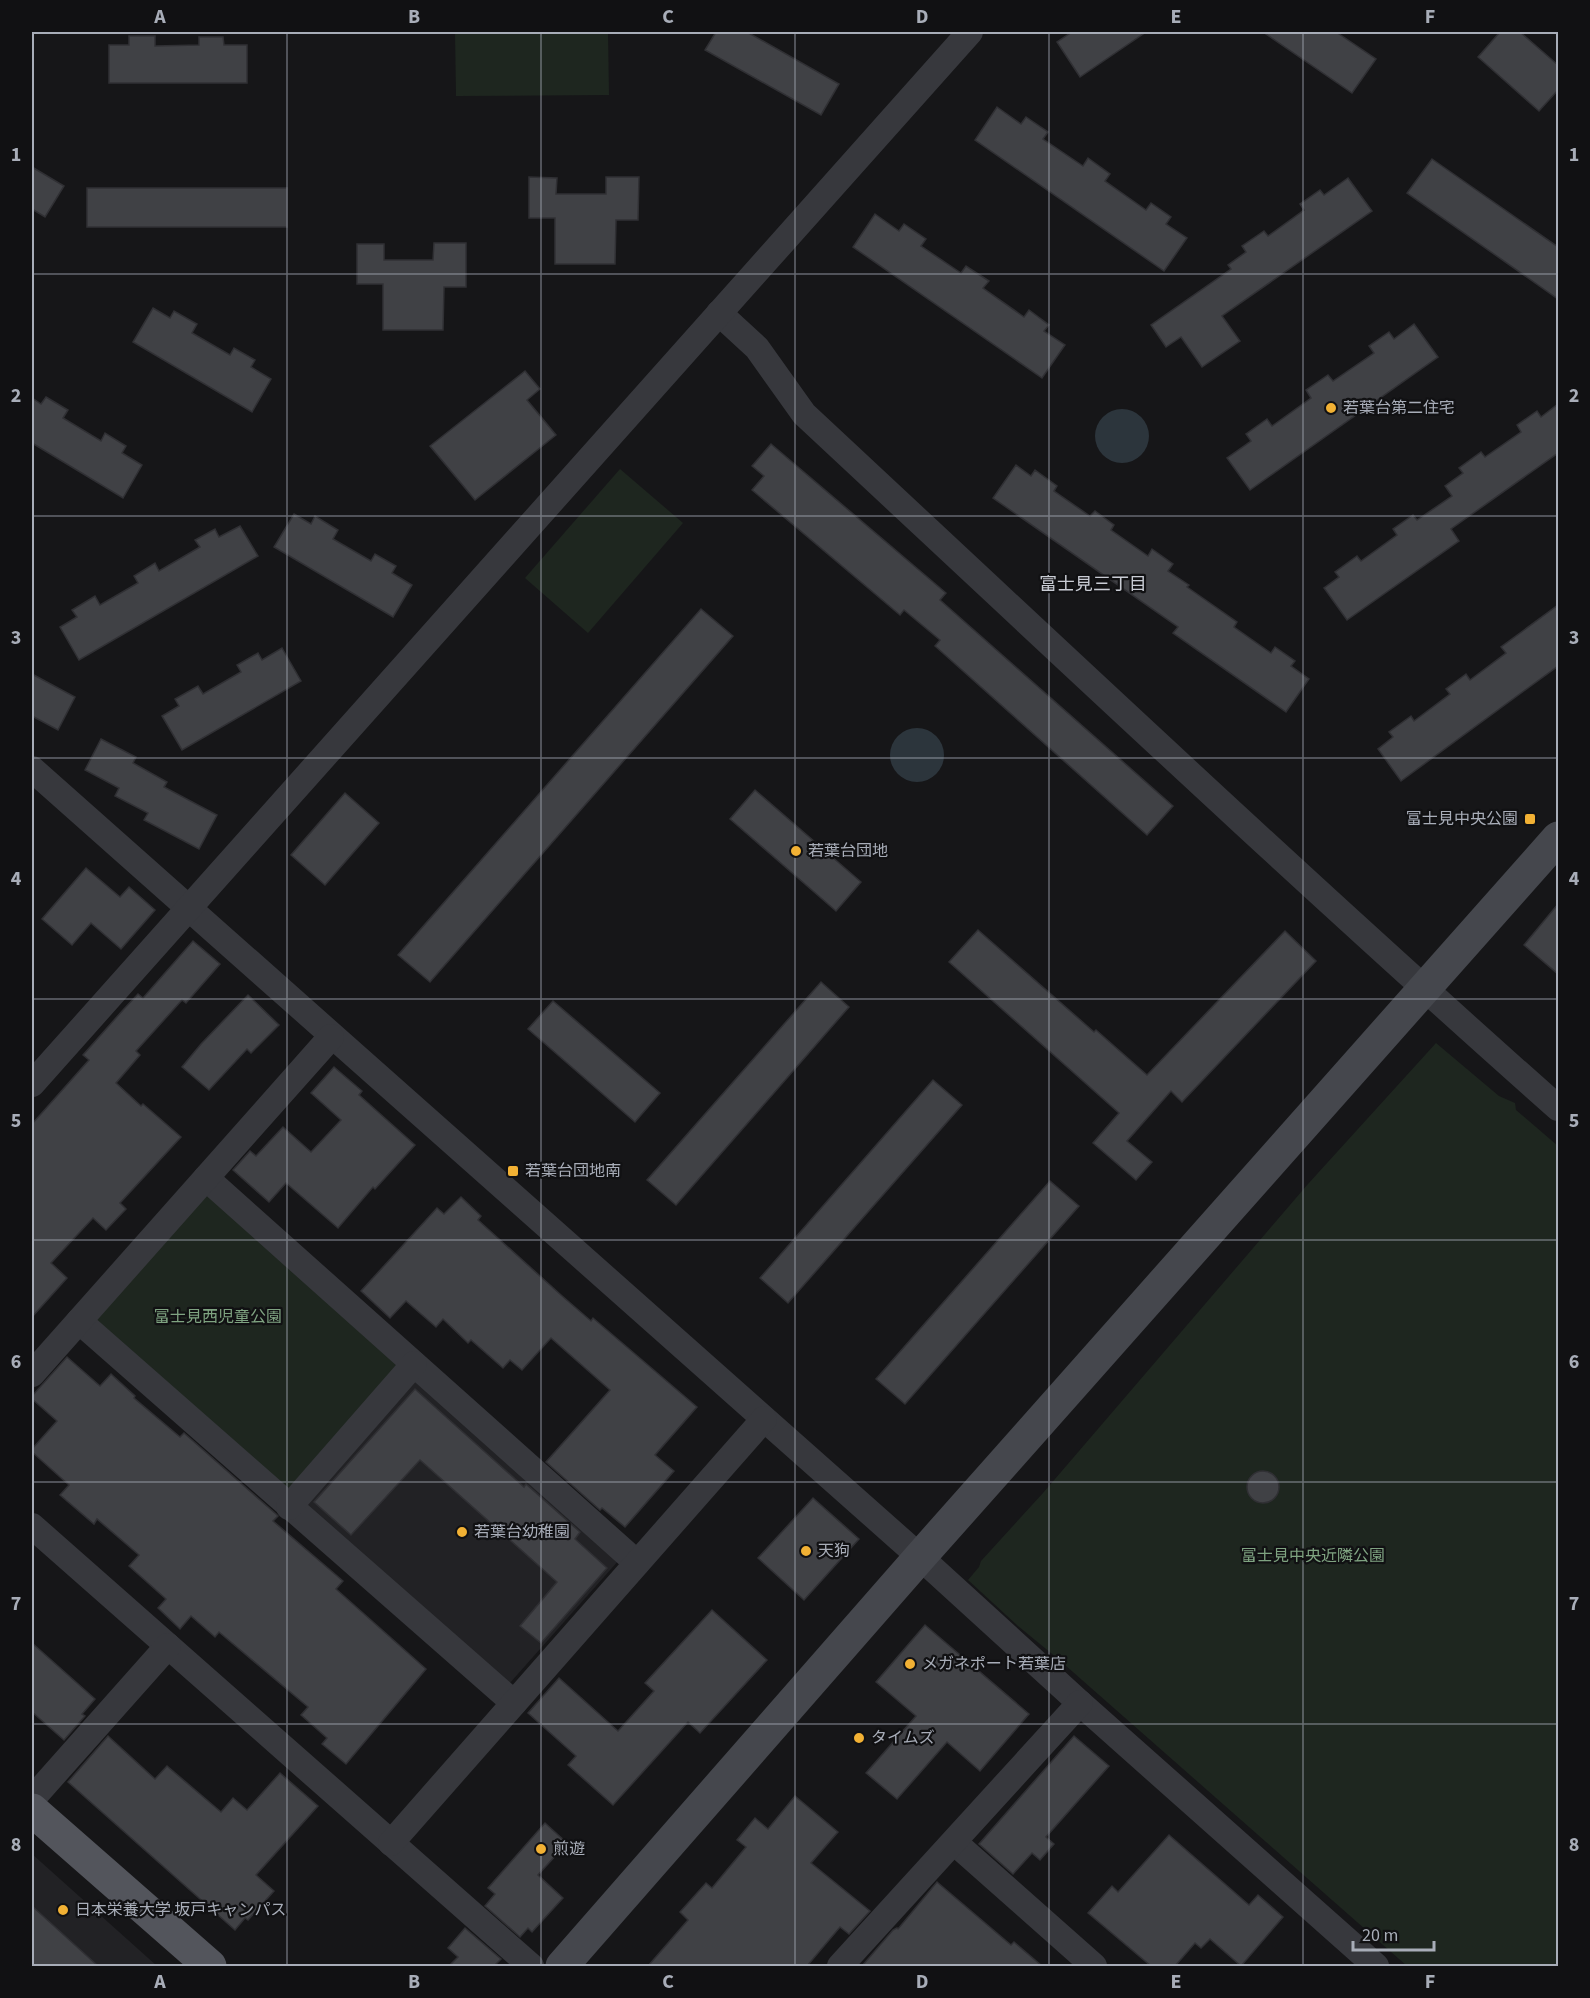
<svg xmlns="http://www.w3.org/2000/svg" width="1590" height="1998" font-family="'Source Sans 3','Noto Sans JP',sans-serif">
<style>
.built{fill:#222225}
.green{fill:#1e261f}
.water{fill:#2c353c}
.building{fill:#404145;stroke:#303034;stroke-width:1.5}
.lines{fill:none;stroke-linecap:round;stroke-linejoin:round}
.street{stroke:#37383d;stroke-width:26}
.secondary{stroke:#45474d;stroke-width:33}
.primary{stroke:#53555c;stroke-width:33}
.grid{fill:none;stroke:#a8adb8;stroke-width:1.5;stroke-opacity:0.55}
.poi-dot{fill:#f2b134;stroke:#111113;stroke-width:2}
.labels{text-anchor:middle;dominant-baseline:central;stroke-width:4.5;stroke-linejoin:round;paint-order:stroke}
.poi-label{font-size:16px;fill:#a8adb8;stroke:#111113;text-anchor:start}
.park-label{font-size:16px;fill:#7fa381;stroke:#111113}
.neighbourhood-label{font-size:18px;fill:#c9ccd4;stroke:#111113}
.neatline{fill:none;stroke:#a8adb8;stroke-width:2}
.grid-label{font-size:20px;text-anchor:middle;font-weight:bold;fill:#a8adb8}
</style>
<rect width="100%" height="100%" fill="#161618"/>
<g class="built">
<polygon points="415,1380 619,1560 509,1684 306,1505"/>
<polygon points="32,1854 157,1966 32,1966"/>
</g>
<g class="green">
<polygon points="455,32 608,32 609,95 456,96"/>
<polygon points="620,469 683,523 588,633 525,578"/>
<polygon points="1436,1043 1499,1096 1515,1103 1516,1110 1558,1146 1558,1966 1407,1966 1057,1658 1018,1626 968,1580 979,1567 981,1561 1043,1493 1308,1184"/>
<polygon points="206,1178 414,1364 289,1507 79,1321"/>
</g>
<g class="water">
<circle cx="1122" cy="436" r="27"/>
<circle cx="917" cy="755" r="27"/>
</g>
<g class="building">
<polygon points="716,32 747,32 839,84 821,115 705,50"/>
<polygon points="1072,32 1146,32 1080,77 1057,42"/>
<polygon points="1263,32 1336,32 1376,59 1352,93"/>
<polygon points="1500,32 1520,32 1558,65 1558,90 1539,111 1478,57"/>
<polygon points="129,36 155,36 155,46 199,45 199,37 223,37 224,45 247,45 247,83 109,83 109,45 129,45"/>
<polygon points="997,107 1021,124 1026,117 1048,132 1043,139 1083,166 1088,158 1110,174 1105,181 1146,210 1151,203 1171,217 1166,224 1187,238 1164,271 975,140"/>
<polygon points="1432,159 1558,247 1558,299 1407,193"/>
<polygon points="32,167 64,186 45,217 32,209"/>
<polygon points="529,177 557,178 556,194 606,194 606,177 639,177 638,220 616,220 615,264 555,264 555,218 529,218"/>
<polygon points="1348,178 1372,211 1222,316 1240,341 1202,367 1181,337 1166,347 1151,325 1231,269 1228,265 1246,252 1242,246 1264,231 1268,236 1304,210 1300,204 1320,190 1324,195"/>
<rect x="87" y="188" width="200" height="39"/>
<polygon points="875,214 899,231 904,224 926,239 921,246 961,273 966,266 989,281 983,288 1024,317 1029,310 1049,325 1044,331 1065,345 1042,378 853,247"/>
<polygon points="434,243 466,243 466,287 444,287 443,330 383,330 383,284 357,284 357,244 384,244 384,260 433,260"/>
<polygon points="153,308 170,318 174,311 197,324 192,333 230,355 234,348 255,360 251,367 271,379 252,412 133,342"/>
<polygon points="1414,324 1438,357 1250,490 1227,458 1251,441 1246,434 1267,419 1272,426 1311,398 1306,390 1328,375 1333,381 1374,353 1369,346 1389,332 1394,339"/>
<polygon points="525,371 540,389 527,400 556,435 475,500 430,446"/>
<polygon points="46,397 68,410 63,418 101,441 105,433 126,446 122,453 142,465 123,498 32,443 32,398 41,404"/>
<polygon points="1558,404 1558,453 1451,529 1459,541 1347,620 1324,588 1339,577 1335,572 1357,556 1361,561 1397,535 1393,529 1413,515 1417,520 1452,496 1445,486 1463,473 1459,468 1481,452 1485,457 1521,432 1517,425 1537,411 1541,417"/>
<polygon points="771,444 946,593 940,600 1173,806 1147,835 935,646 940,640 904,610 900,615 752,490 764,476 752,466"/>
<polygon points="1016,465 1031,476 1035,470 1057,486 1054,491 1090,516 1095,511 1114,525 1111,530 1148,556 1152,549 1173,564 1168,571 1189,585 1187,587 1237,622 1234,627 1271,653 1275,647 1295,661 1291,666 1309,679 1286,712 1173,633 1178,627 993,498"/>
<polygon points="294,514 311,524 315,516 338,530 333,539 371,561 375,554 396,566 392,573 412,585 393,617 274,547"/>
<polygon points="240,526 258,556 79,660 60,627 77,617 72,610 95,596 100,605 138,583 134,576 155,563 159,571 200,547 195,540 215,529 219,537"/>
<polygon points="1558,605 1558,666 1401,781 1378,749 1393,737 1389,732 1411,716 1414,721 1450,694 1446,689 1466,674 1470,680 1506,653 1501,647"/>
<polygon points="701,609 733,636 430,982 398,955"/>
<polygon points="282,648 301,681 182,750 162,716 179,706 175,699 198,686 203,694 241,672 237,665 258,653 262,660"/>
<polygon points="32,674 75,697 58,730 32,716"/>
<polygon points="101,739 136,757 133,763 167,782 164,787 217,815 199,849 144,820 148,813 115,796 119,788 85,770"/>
<polygon points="755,790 861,882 836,911 730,819"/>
<polygon points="345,793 379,823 325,885 291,855"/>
<polygon points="86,868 120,897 129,887 155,910 121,949 91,923 72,945 42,919"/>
<polygon points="1558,904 1558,974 1524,945"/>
<polygon points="978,930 1094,1032 1096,1030 1147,1075 1285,931 1316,961 1182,1102 1171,1091 1127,1141 1152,1162 1136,1180 1093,1143 1119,1113 949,962"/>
<polygon points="193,941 220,964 186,1003 182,1000 136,1051 140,1055 116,1083 141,1106 143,1104 181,1137 120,1203 126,1209 106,1230 93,1218 51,1263 67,1278 32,1317 32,1124 89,1060 83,1055 123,1010 138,994 143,998"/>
<polygon points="821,982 849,1007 676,1205 647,1180"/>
<polygon points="248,995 279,1025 251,1053 247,1049 209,1090 182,1067 201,1044"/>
<polygon points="553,1001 660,1093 635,1122 528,1029"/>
<polygon points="334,1067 362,1091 359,1095 415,1145 375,1189 373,1187 338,1228 286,1183 269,1202 233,1170 250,1151 256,1156 283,1127 311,1152 341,1120 311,1093"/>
<polygon points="933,1080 962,1105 788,1303 760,1278"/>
<polygon points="1050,1181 1079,1206 905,1404 876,1379"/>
<polygon points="461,1197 481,1216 478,1220 561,1295 591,1321 593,1318 697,1407 655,1455 674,1471 625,1527 602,1508 600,1510 546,1462 610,1390 551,1338 522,1370 510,1360 503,1368 471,1340 468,1343 443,1319 436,1327 406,1301 390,1318 361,1291 437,1208 444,1214"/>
<polygon points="67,1357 100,1386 111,1374 135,1396 134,1398 180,1437 184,1433 276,1514 278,1516 273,1521 343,1581 336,1589 426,1669 346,1764 322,1744 327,1738 301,1715 308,1707 219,1632 215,1637 191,1616 180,1629 158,1608 166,1599 129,1566 139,1555 97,1519 94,1524 60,1495 69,1485 32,1452 32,1449 57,1421 32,1399 32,1396"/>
<polygon points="415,1389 524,1487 526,1484 580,1532 575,1539 607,1568 541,1643 520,1626 557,1582 420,1460 351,1535 314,1502"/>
<circle cx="1263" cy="1487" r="16"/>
<polygon points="813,1498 859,1539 804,1600 758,1558"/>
<polygon points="712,1610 767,1660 700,1733 688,1722 613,1805 568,1765 576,1756 528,1713 559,1678 618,1731 654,1691 645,1683"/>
<polygon points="925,1625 1029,1714 980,1771 947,1742 897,1799 866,1773 916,1716 876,1682"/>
<polygon points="32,1643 95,1699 82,1714 85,1716 64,1740 32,1712"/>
<polygon points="108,1736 155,1779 167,1766 221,1812 233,1798 247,1810 280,1773 318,1806 256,1875 274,1891 248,1920 245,1918 235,1930 68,1782"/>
<polygon points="1074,1736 1109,1766 1046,1837 1054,1844 1040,1860 1032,1853 1013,1874 979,1844"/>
<polygon points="795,1796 838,1832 811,1863 870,1911 849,1934 840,1927 807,1966 648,1966 688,1920 680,1912 706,1883 712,1888 746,1847 737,1840 755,1818 768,1829"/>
<polygon points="545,1823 567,1843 538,1875 563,1898 532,1932 528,1928 520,1937 485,1906 495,1894 488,1888"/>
<polygon points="1169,1835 1249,1905 1258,1895 1283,1917 1241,1966 1210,1939 1201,1948 1195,1943 1175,1966 1151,1966 1088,1913 1112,1886 1118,1892"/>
<polygon points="937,1882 1011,1945 1014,1942 1042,1966 862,1966 893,1930 897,1928 898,1929"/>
<polygon points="32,1906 98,1966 32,1966"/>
<polygon points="465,1928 501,1959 494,1966 449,1966 458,1957 448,1948"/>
</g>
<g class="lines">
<g class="street">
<path d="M719,313l38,35 47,66c250,233 499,468 754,694"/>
<polyline points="32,769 920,1557 1080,1703 1376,1966"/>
<polyline points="32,1084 970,32"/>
<polyline points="206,1178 637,1563"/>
<polyline points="79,1321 514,1703"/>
<polyline points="32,1374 331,1037"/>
<polyline points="289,1507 414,1364"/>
<polyline points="32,1526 531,1966"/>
<polyline points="32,1799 168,1646"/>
<polyline points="954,1842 1094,1966"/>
<polyline points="391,1843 764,1419"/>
<polyline points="840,1966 1080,1703"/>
</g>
<polyline class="secondary" points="562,1966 920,1557 1558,838"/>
<polyline class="primary" points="32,1810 210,1966"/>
</g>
<path class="grid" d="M287,32v1934M541,32v1934M795,32v1934M1049,32v1934M1303,32v1934M32,274h1526M32,516h1526M32,758h1526M32,999h1526M32,1240h1526M32,1482h1526M32,1724h1526"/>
<g class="poi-dot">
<circle cx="1331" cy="408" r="6"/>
<rect x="1524" y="813" width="12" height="12" rx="3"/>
<circle cx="796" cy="851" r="6"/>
<rect x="507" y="1165" width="12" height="12" rx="3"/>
<circle cx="462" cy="1532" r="6"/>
<circle cx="806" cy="1551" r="6"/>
<circle cx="910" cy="1664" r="6"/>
<circle cx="859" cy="1738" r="6"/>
<circle cx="541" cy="1849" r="6"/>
<circle cx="63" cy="1910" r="6"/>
</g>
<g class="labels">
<g class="poi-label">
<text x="1343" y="408">若葉台第二住宅</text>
<text x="1518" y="819" text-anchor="end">富士見中央公園</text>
<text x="808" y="851">若葉台団地</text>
<text x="525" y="1171">若葉台団地南</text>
<text x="474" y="1532">若葉台幼稚園</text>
<text x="818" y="1551">天狗</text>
<text x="922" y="1664">メガネポート若葉店</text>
<text x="871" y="1738">タイムズ</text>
<text x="553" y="1849">煎遊</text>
<text x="75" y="1910">日本栄養大学 坂戸キャンパス</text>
</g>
<g class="park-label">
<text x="218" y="1317">富士見西児童公園</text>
<text x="1313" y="1556">富士見中央近隣公園</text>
</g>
<g class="neighbourhood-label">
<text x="1093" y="584">富士見三丁目</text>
</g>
</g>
<rect width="1590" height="1998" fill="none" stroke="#111113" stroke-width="66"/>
<path d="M1353 1941v9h81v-9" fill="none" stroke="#a8adb8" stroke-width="3"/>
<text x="1362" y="1941" font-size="18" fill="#a8adb8" stroke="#111113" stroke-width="4.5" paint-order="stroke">20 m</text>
<rect x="33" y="33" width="1524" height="1932" class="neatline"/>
<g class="grid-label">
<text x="160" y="23">A</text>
<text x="414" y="23">B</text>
<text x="668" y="23">C</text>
<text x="922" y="23">D</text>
<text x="1176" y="23">E</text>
<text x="1430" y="23">F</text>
<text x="16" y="161">1</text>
<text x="1574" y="161">1</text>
<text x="16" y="402">2</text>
<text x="1574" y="402">2</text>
<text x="16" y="644">3</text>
<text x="1574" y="644">3</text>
<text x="16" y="885">4</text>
<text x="1574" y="885">4</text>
<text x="16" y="1127">5</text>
<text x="1574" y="1127">5</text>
<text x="16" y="1368">6</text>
<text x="1574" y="1368">6</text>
<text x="16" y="1610">7</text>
<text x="1574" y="1610">7</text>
<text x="16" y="1851">8</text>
<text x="1574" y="1851">8</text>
<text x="160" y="1988">A</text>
<text x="414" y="1988">B</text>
<text x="668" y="1988">C</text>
<text x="922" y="1988">D</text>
<text x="1176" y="1988">E</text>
<text x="1430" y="1988">F</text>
</g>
</svg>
